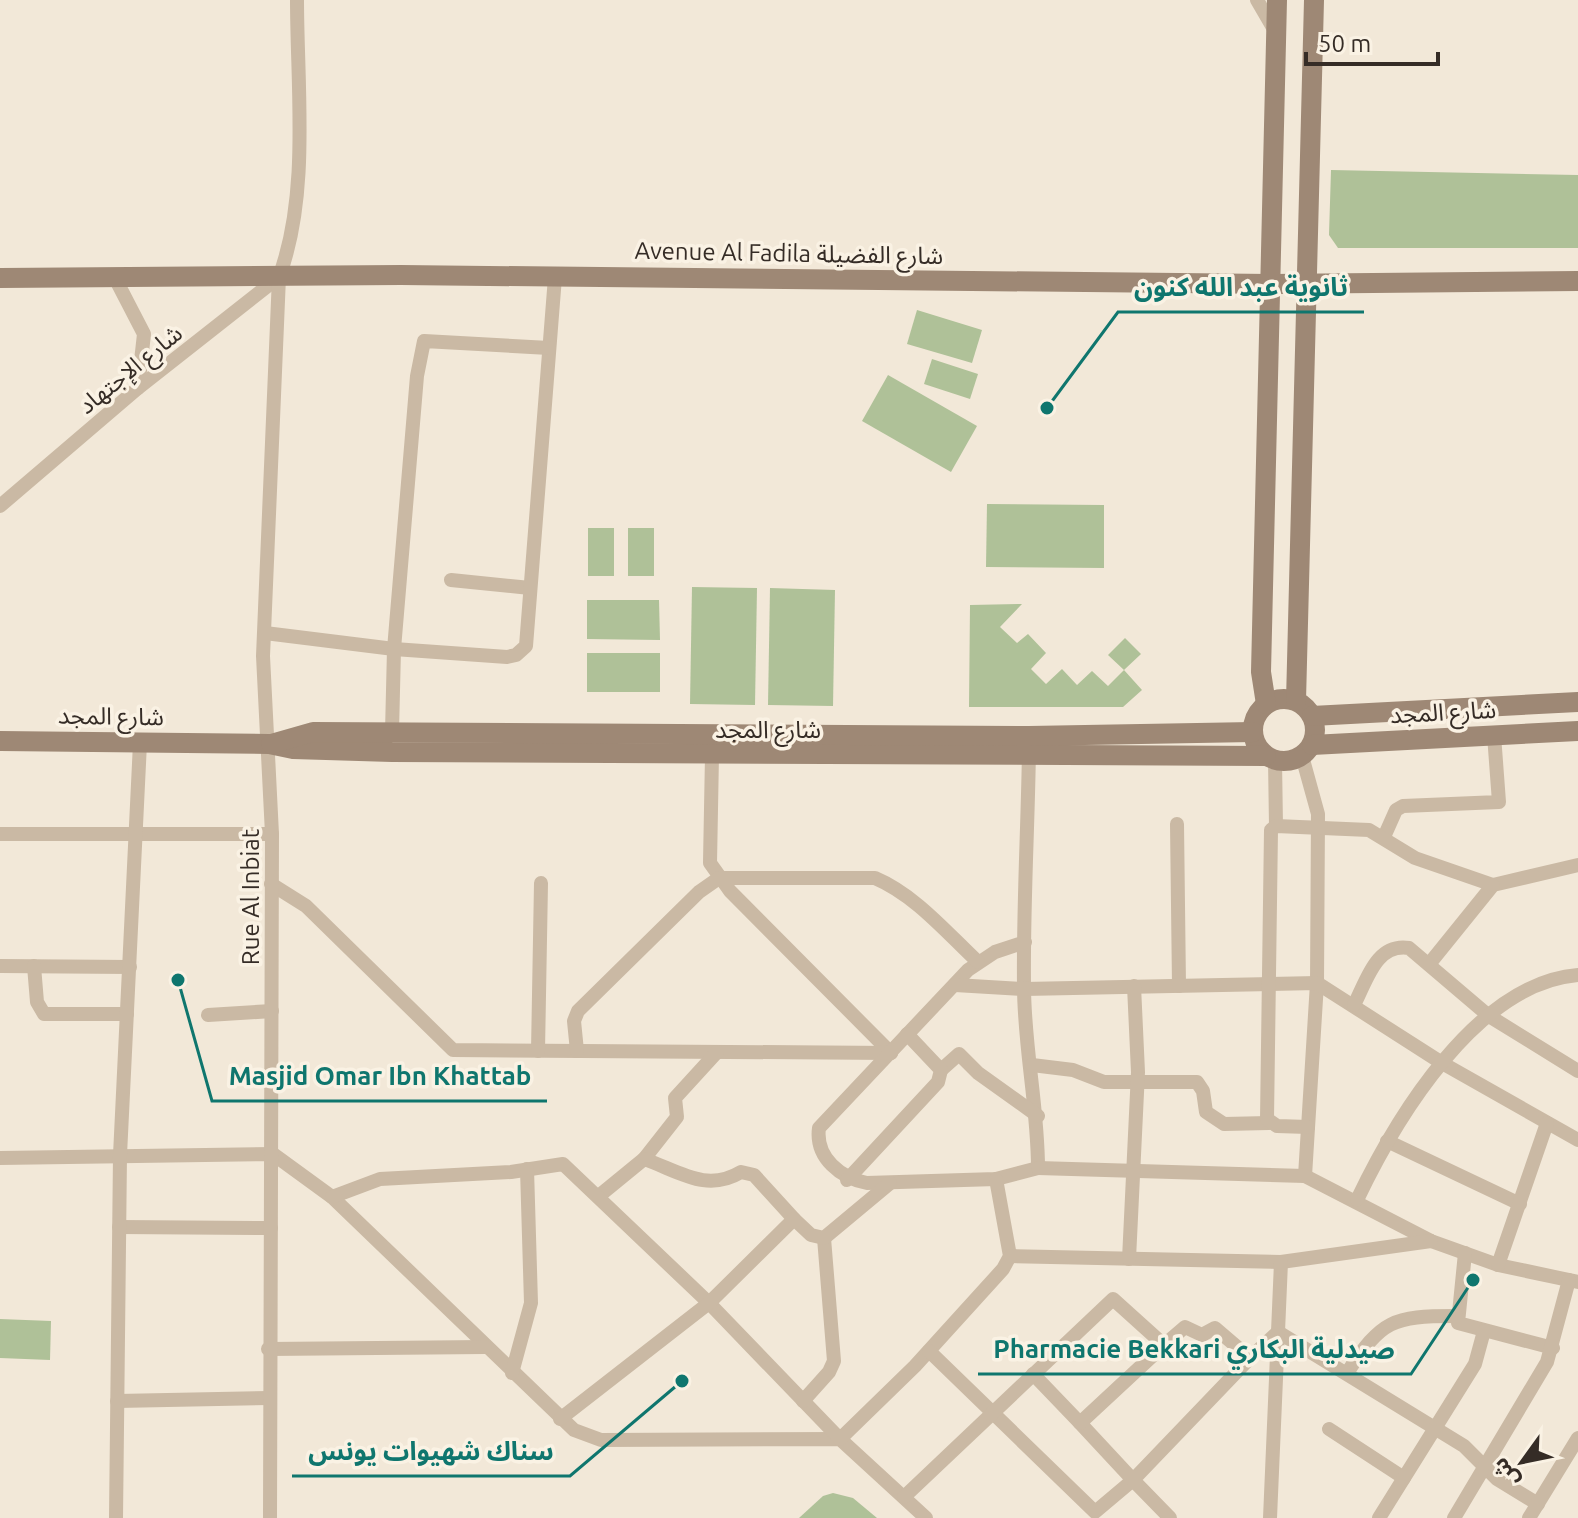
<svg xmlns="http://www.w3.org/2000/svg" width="1578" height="1518" font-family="Ubuntu,'Noto Sans Arabic',sans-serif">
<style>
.green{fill:#afc198}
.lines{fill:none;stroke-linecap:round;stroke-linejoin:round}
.street{stroke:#cab9a4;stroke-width:14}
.secondary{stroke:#9e8875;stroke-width:20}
.labels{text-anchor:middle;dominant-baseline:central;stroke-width:7;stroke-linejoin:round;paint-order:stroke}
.street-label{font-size:24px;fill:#352c26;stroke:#faf2e4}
.leader{fill:none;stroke:#0f766e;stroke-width:3}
.callout-dot{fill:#0f766e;stroke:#faf2e4;stroke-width:3}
.callout-label{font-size:26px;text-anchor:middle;font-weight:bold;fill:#0f766e;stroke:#faf2e4;stroke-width:7;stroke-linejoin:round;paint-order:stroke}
</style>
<rect width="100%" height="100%" fill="#f2e8d8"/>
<g class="green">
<polygon points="1331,170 1578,175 1578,248 1338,248 1329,235"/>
<polygon points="917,310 982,330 972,363 907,344"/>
<polygon points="932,359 978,374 970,399 924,384"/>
<polygon points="888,375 977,426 951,472 862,421"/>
<polygon points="987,504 1104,505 1104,568 986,567"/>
<rect x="588" y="528" width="26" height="48"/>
<rect x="628" y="528" width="26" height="48"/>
<polygon points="692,587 757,588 755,705 690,704"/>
<polygon points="770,588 835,590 833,706 768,705"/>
<polygon points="587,600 659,600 660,640 587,639"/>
<polygon points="1022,604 1000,627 1017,643 1028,634 1046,653 1031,669 1046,684 1062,669 1077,685 1092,671 1108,686 1124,670 1108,655 1125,638 1141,654 1124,670 1142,690 1123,707 969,707 970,605"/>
<rect x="587" y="653" width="73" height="39"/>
<polygon points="0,1319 51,1321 50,1360 0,1358"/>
<polygon points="833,1493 853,1498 877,1518 799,1518 823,1496"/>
</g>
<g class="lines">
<g class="street">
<polyline points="1257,0 1275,31"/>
<polyline points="115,278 144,334 138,388"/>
<path d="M0,506l138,-118 141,-111c31,-83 18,-189 18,-277"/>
<polyline points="451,580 530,588"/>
<polyline points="265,633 394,649 507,657 516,655 526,646 555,277"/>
<polyline points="392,732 394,649 417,376 424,341 549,348"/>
<polyline points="712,755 710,863 730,891 891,1053"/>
<polyline points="1302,756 1318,814 1317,983 1305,1176"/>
<polyline points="1275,760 1276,826"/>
<polyline points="1177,824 1179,986"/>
<polyline points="0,834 272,834"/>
<polyline points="1384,837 1396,810 1403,806 1499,802 1494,735"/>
<polyline points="271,884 306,906 453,1050 891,1053"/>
<path d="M1025,942l-30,10 -27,18 -149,158c-4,30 22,50 48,55l129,-4 42,-11c0,-61 -14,-121 -14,-182 -1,-79 4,-159 5,-238"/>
<polyline points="1430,963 1493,885 1578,865"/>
<polyline points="0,966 130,967"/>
<polyline points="34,966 37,1002 44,1014 127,1014"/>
<polyline points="955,985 1024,989 1317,983 1442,1063 1578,1140"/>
<path d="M1354,1005c13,-25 22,-62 55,-57l80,68 89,55"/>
<polyline points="208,1015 272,1011"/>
<polyline points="538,1051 541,883"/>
<path d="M577,1051l-3,-30 4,-10 121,-119 20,-14h156c40,17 71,54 103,84"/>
<polyline points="1032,1065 1073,1070 1104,1082 1197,1082 1203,1091 1206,1112 1224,1124 1269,1123"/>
<polyline points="941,1070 959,1054 978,1073 1038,1116"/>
<polyline points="1308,1127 1277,1126 1267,1119 1271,830 1276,826 1369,830 1415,858 1493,885"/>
<polyline points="1387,1141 1520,1204"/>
<polyline points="0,1158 273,1154 332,1197 574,1430 601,1440 840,1439 926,1518"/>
<polyline points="644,1159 677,1117 675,1098 717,1052"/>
<polyline points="1038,1168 1305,1176 1431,1241 1498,1265 1578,1282"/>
<polyline points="847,1180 938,1082 941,1070 907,1034"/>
<path d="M600,1195l44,-36c35,12 62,34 97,13l13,3 40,44"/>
<polyline points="332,1197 380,1179 511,1172 563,1164 709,1303 840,1439 915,1366 1003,1269 1010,1256 996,1179"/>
<path d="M1357,1200c39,-82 120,-217 221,-225"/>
<polyline points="119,1227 271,1228"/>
<polyline points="1465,1253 1458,1323 1553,1348"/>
<polyline points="1010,1256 1281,1262 1431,1241"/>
<polyline points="1129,1259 1138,1072 1134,986"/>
<polyline points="1498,1265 1547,1123"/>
<polyline points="268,1349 485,1347"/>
<polyline points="929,1351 1095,1512 1133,1480 1080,1423"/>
<polyline points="512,1373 531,1303 527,1169"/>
<path d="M1347,1373c35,-53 45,-57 109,-57"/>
<polyline points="1033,1374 1080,1423 1164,1345"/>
<polyline points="117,1401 269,1398"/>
<polyline points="803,1401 829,1372 834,1361 824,1238"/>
<polyline points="560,1419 709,1303 794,1219 811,1235 824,1238 890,1183"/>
<polyline points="1329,1429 1404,1478"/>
<polyline points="904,1497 1113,1299 1164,1345 1185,1327 1202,1335 1215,1328 1250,1358 1278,1332 1464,1446 1497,1479 1538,1504"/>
<polyline points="116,1518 120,1155 140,743"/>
<polyline points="270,1518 272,834 263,656 279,277"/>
<polyline points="1170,1518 1133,1480 1250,1358"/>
<polyline points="1270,1518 1281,1262"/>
<polyline points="1379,1518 1475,1364 1484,1331"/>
<polyline points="1454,1518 1547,1362 1569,1280"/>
<polyline points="1529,1518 1578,1438"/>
</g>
<g class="secondary">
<polyline points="0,278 401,275 1271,284 1578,281"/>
<circle cx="1284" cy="730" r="31"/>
<polyline points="1296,701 1314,0"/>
<polyline points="1266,704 1261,672 1277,0"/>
<polyline points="1312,716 1578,702"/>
<polyline points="0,741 269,744 293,749 392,752 1266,756"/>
<polyline points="271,744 313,732 1029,736 1253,732"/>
<polyline points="1312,745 1578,731"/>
</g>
</g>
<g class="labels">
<g class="street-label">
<text transform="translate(789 253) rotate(1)">Avenue Al Fadila شارع الفضيلة</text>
<text transform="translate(130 369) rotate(-39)">شارع الإجتهاد</text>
<text transform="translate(1443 712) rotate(-3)">شارع المجد</text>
<text transform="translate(111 716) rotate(1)">شارع المجد</text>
<text x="768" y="729">شارع المجد</text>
<text transform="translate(250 897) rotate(-90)">Rue Al Inbiat</text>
</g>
</g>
<path class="leader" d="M1047 408L1118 312H1364M178 980L212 1101H547M1473 1280L1411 1374H978M682 1381L570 1476H292"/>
<g class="callout-dot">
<circle cx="1047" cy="408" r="8"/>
<circle cx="178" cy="980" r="8"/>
<circle cx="1473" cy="1280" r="8"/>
<circle cx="682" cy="1381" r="8"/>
</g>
<g class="callout-label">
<text x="1241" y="296">ثانوية عبد الله كنون</text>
<text x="380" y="1085">Masjid Omar Ibn Khattab</text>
<text x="1194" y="1358">Pharmacie Bekkari صيدلية البكاري</text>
<text x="431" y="1460">سناك شهيوات يونس</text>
</g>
<g transform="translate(1522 1462) rotate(237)" stroke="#faf2e4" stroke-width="6" paint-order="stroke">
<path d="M0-6L14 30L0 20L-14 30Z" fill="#352c26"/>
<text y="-12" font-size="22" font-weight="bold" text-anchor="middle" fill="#352c26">ش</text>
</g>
<path d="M1306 52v12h132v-12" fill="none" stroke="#352c26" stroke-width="4"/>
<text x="1318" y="52" font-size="24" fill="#352c26" stroke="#faf2e4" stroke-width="6" paint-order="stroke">50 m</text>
</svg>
